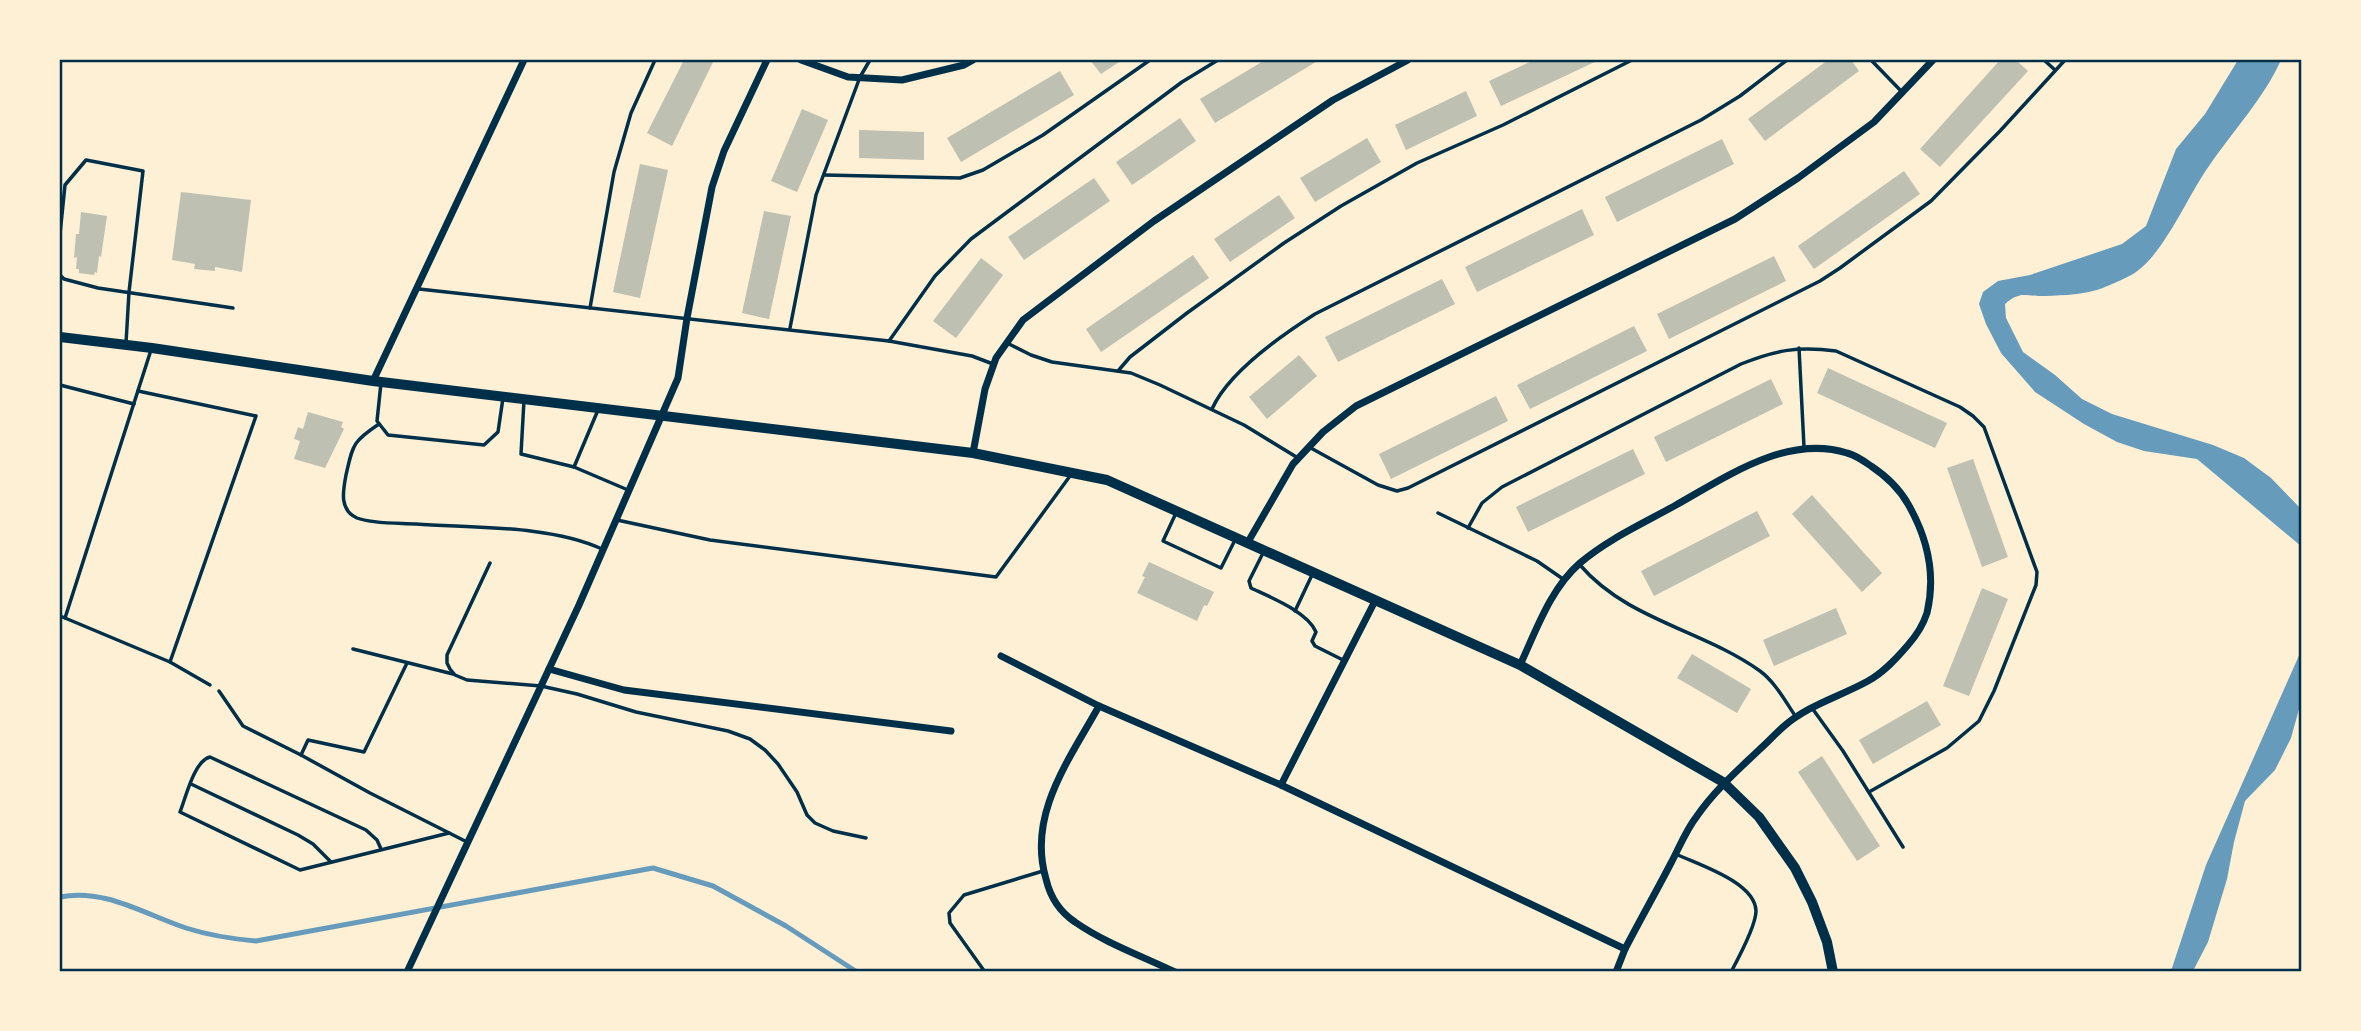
<svg xmlns="http://www.w3.org/2000/svg" width="2361" height="1031" font-family="Rubik,sans-serif">
<style>
.water{fill:#669bbc}
.lines{fill:none;stroke-linecap:round;stroke-linejoin:round}
.stream{stroke:#669bbc;stroke-width:5}
.building{fill:#bec0b2}
.service{stroke:#003049;stroke-width:3.5}
.minor{stroke:#003049;stroke-width:7}
.tertiary{stroke:#003049;stroke-width:10}
.neatline{fill:none;stroke:#003049;stroke-width:2.5}
</style>
<rect width="100%" height="100%" fill="#fdf0d5"/>
<g class="water">
<path d="M2238,60h43c-17,38 -48,71 -72,106 -21,29 -44,86 -73,106 -5,4 -26,13 -33,16 -19,7 -38,7 -58,8 -18,1 -24,-6 -40,8l1,14 17,34 32,23 27,24 30,15 101,31 31,13 27,20 30,31v37l-104,-87 -53,-8 -27,-9 -33,-18 -49,-32 -34,-39 -15,-29 -7,-20 4,-12 15,-11 32,-6 92,-31 24,-18 30,-77 29,-35z"/>
<polygon points="2301,651 2301,702 2291,738 2275,770 2245,801 2234,842 2227,879 2208,942 2193,971 2171,971 2206,865"/>
</g>
<g class="lines">
<path class="stream" d="M60,897c44,-9 84,17 126,31 22,7 47,11 70,13l397,-73 60,18 73,40 71,46"/>
</g>
<g class="building">
<polygon points="684,60 714,60 672,146 647,133"/>
<polygon points="1090,60 1122,60 1101,74"/>
<polygon points="1265,60 1319,60 1215,123 1200,99"/>
<polygon points="1534,60 1599,60 1501,106 1489,81"/>
<polygon points="1828,60 1851,60 1859,71 1765,141 1748,119"/>
<polygon points="2000,60 2016,60 2028,71 1940,167 1920,149"/>
<polygon points="1060,71 1074,95 961,162 947,138"/>
<polygon points="1466,91 1477,116 1406,150 1395,125"/>
<polygon points="802,109 828,120 797,192 771,181"/>
<polygon points="1180,118 1196,141 1132,185 1116,162"/>
<polygon points="859,130 924,132 924,160 859,158"/>
<polygon points="1367,138 1381,162 1315,202 1300,178"/>
<polygon points="1722,139 1734,164 1617,222 1605,197"/>
<polygon points="640,164 668,170 640,298 613,292"/>
<polygon points="1904,171 1920,194 1814,269 1798,246"/>
<polygon points="1094,178 1110,201 1024,260 1008,237"/>
<polygon points="181,192 251,200 242,272 215,267 215,271 194,269 195,264 172,260"/>
<polygon points="1279,195 1295,218 1230,262 1214,239"/>
<polygon points="1582,209 1594,235 1477,292 1465,267"/>
<polygon points="764,211 791,216 769,319 742,313"/>
<polygon points="81,212 107,216 101,257 99,256 97,273 95,272 94,275 79,273 79,269 76,269 77,257 74,258 76,234 79,234"/>
<polygon points="1193,255 1209,278 1101,352 1086,329"/>
<polygon points="1774,256 1786,281 1669,339 1657,314"/>
<polygon points="981,258 1003,275 956,338 933,321"/>
<polygon points="1442,279 1455,304 1338,362 1325,337"/>
<polygon points="1634,326 1647,351 1530,409 1517,385"/>
<polygon points="1299,355 1317,376 1267,419 1249,397"/>
<polygon points="1828,368 1947,423 1935,448 1817,393"/>
<polygon points="1771,379 1783,404 1666,462 1654,437"/>
<polygon points="1496,396 1508,421 1391,479 1379,454"/>
<polygon points="308,412 343,422 341,427 344,429 325,468 294,459 300,441 294,439 298,427 303,429"/>
<polygon points="1633,449 1645,474 1528,532 1516,507"/>
<polygon points="1973,459 2008,557 1982,567 1947,468"/>
<polygon points="1812,495 1882,573 1862,592 1792,514"/>
<polygon points="1757,511 1770,536 1654,596 1641,571"/>
<polygon points="1149,562 1214,592 1207,606 1204,605 1197,621 1137,593 1145,577 1142,576"/>
<polygon points="1982,588 2008,599 1969,696 1943,686"/>
<polygon points="1836,608 1847,634 1774,666 1763,640"/>
<polygon points="1692,654 1751,689 1737,713 1677,678"/>
<polygon points="1927,701 1941,725 1873,764 1859,740"/>
<polygon points="1822,756 1880,846 1857,861 1798,772"/>
</g>
<g class="lines">
<g class="service">
<polyline points="1871,60 1903,93"/>
<polyline points="2044,60 2055,70"/>
<polyline points="824,175 960,178 983,170 1043,135 1150,60"/>
<polyline points="60,234 65,185 86,160 143,171 129,292 126,343"/>
<polyline points="60,275 64,279 98,288 233,308"/>
<polyline points="419,289 889,341 972,356 993,364"/>
<polyline points="590,308 614,172 631,113 655,60"/>
<polyline points="790,328 816,195 860,77 870,60"/>
<polyline points="889,341 935,276 971,239 1182,82 1218,60"/>
<polyline points="1007,343 1031,355 1052,362 1131,373 1160,385 1244,425 1298,458"/>
<polyline points="1799,348 1804,447"/>
<polyline points="1118,371 1130,357 1187,313 1284,243 1341,206 1417,163 1503,125 1632,60"/>
<polyline points="381,383 377,421 388,435 484,445 498,432 503,398"/>
<polyline points="60,385 134,404"/>
<polyline points="524,400 521,454 574,467 628,490"/>
<path d="M1212,409c16,-36 70,-74 103,-95l386,-194 39,-24 47,-36"/>
<path d="M379,424c-27,18 -26,21 -33,51 -3,16 -7,35 11,43 15,6 42,5 59,6 57,4 134,1 186,25"/>
<polyline points="1309,447 1378,485 1397,491 1408,488 1820,281 1840,268 1931,201 2000,131 2065,60"/>
<polyline points="574,467 598,410"/>
<polyline points="1176,513 1163,541 1221,568 1236,538"/>
<polyline points="1438,513 1537,561 1563,579"/>
<polyline points="617,520 710,540 996,577 1070,476"/>
<path d="M1468,528l14,-25 20,-16 239,-123c35,-14 57,-18 95,-13l124,56 13,9 11,11 53,145 -1,13 -42,106 -15,30 -32,27 -78,44"/>
<path d="M1264,551l-15,30 2,7c19,9 57,24 65,44l-4,9 3,5 28,14"/>
<polyline points="490,563 447,655 447,663 450,669 455,675 467,680 541,686 577,694 636,712 728,731 750,739 765,750 778,764 797,792 807,815 815,823 833,831 866,838"/>
<path d="M1580,565c47,55 123,65 180,106 15,11 25,30 36,46"/>
<polyline points="1295,611 1312,575"/>
<polyline points="60,616 65,618 151,350"/>
<polyline points="65,618 170,662 256,416 138,391"/>
<polyline points="353,649 453,674"/>
<polyline points="170,662 210,685"/>
<polyline points="219,691 243,726 301,755 308,740 364,752 407,663"/>
<polyline points="1812,708 1843,751 1903,847"/>
<polyline points="301,755 370,793 467,842"/>
<polyline points="191,784 298,835 313,844 331,862"/>
<path d="M381,849l-4,-9 -11,-10 -156,-73c-16,4 -24,40 -30,55l120,58 149,-37"/>
<path d="M1676,854c23,11 79,28 80,57 0,13 -18,48 -25,61"/>
<polyline points="985,972 950,923 949,913 964,895 1043,871"/>
</g>
<g class="minor">
<polyline points="801,60 848,77 902,80 964,65 973,60"/>
<polyline points="373,381 524,60"/>
<polyline points="973,453 985,389 996,358 1023,320 1154,221 1333,100 1408,60"/>
<polyline points="1248,542 1293,464 1323,432 1356,406 1735,219 1798,178 1874,122 1933,60"/>
<polyline points="1001,656 1099,706 1281,785 1625,949"/>
<path d="M1520,665c16,-34 30,-76 60,-102 28,-24 64,-40 96,-58 50,-28 111,-71 171,-52 8,2 17,8 24,13 15,10 28,22 37,38 19,33 28,71 19,109 -4,12 -11,23 -19,32 -12,14 -24,27 -40,36 -29,16 -60,24 -85,46 -8,7 -15,15 -23,22 -23,22 -45,41 -63,67 -11,14 -18,32 -26,47 -15,29 -31,57 -46,86l-9,23"/>
<polyline points="549,669 624,690 951,731"/>
<path d="M1099,706c-30,54 -72,109 -53,173 4,17 14,33 29,43 30,21 67,34 100,50"/>
<polyline points="1281,785 1375,601"/>
<polyline points="407,972 579,605 678,378 687,318 712,187 724,151 767,60"/>
</g>
<polyline class="tertiary" points="60,337 152,348 373,381 973,453 1107,480 1520,665 1723,782 1759,817 1795,868 1812,902 1827,942 1833,972"/>
</g>
<rect width="2361" height="1031" fill="none" stroke="#fdf0d5" stroke-width="122"/>
<rect x="61" y="61" width="2239" height="909" class="neatline"/>
</svg>
